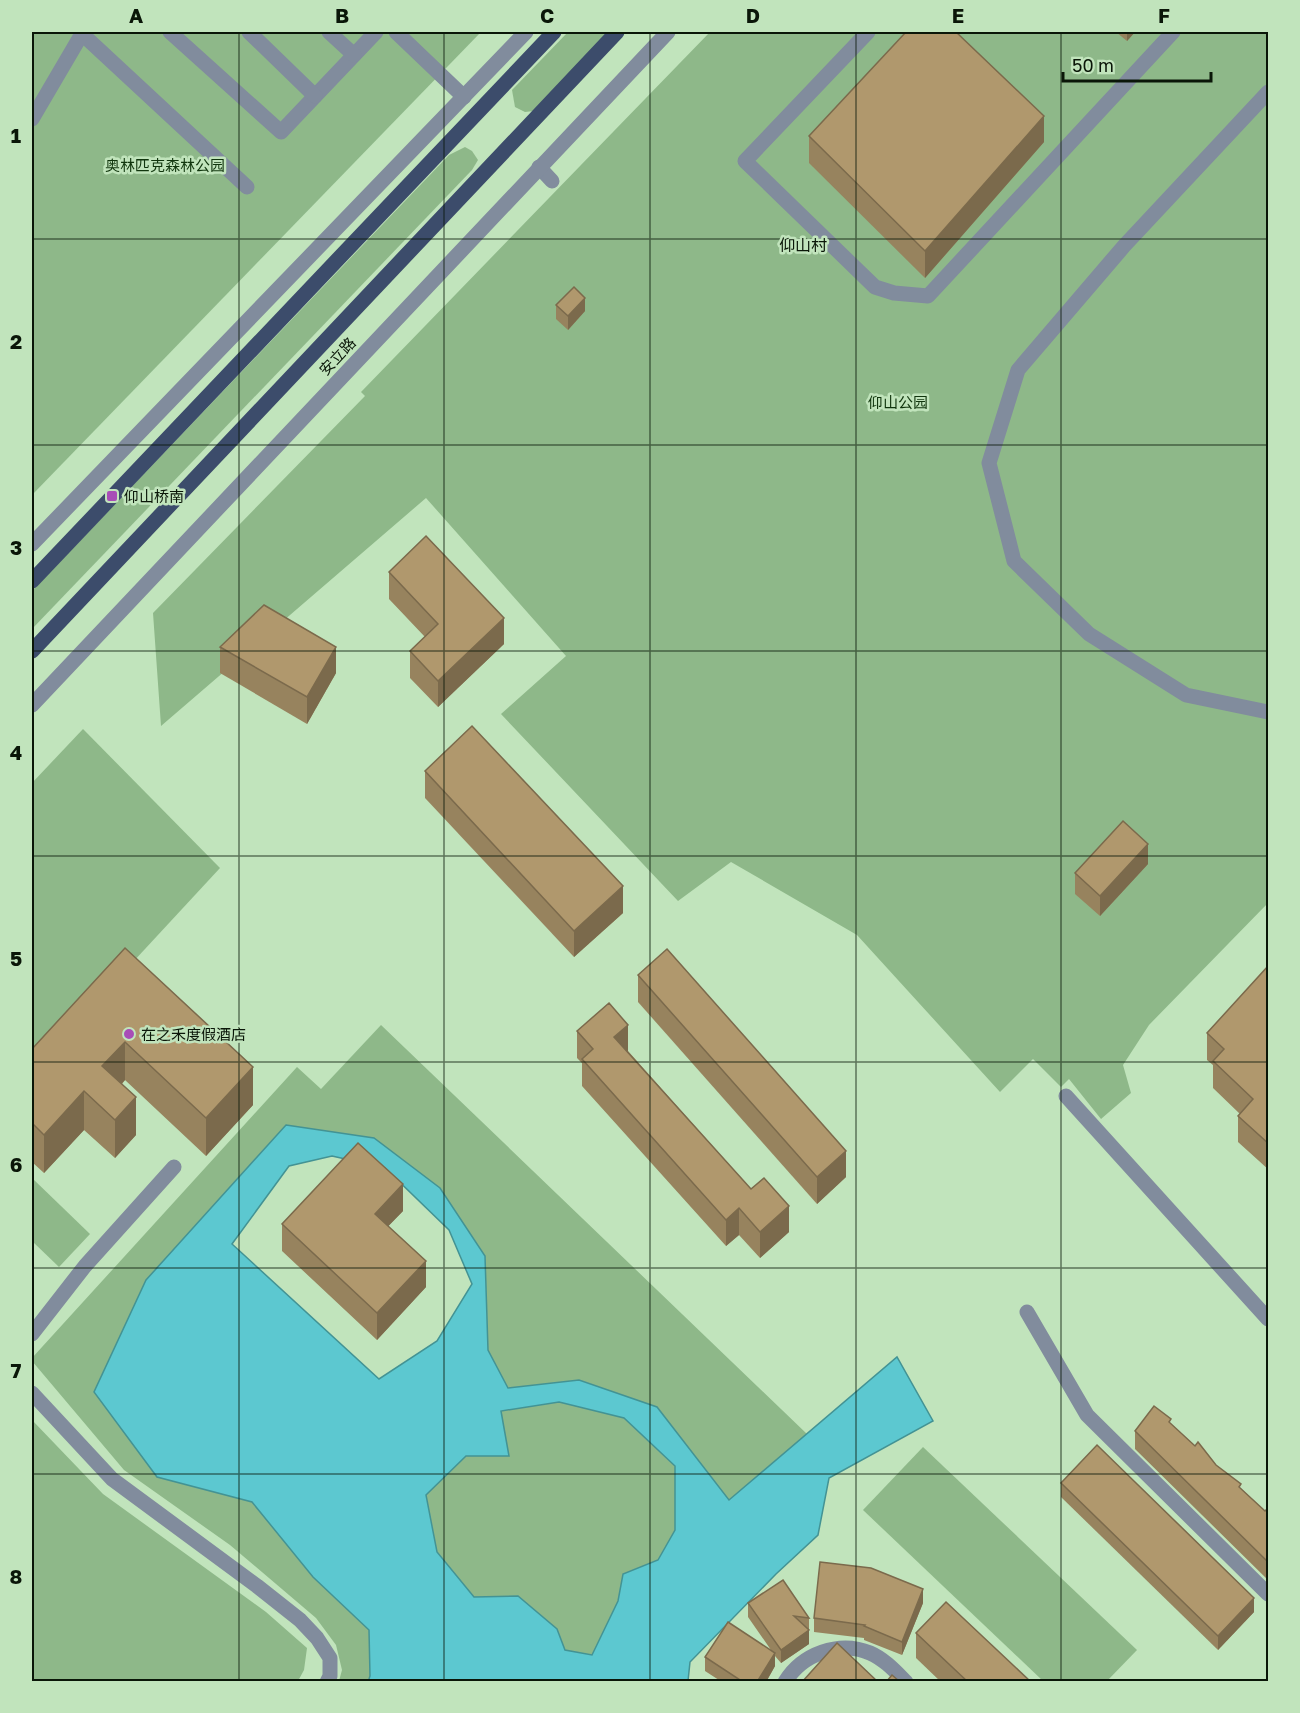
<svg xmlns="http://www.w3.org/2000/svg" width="1300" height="1713" font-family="'Golos Text','Noto Sans SC',sans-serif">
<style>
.green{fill:#8eb889}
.water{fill:#5cc8d0;stroke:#439394;stroke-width:1.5;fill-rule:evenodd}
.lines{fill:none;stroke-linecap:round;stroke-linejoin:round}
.minor{stroke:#818c9d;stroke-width:15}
.major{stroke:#3c4c6b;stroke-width:15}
.wall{fill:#97835e}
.shaded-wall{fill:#7b6a4c}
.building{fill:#b0986d;stroke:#7b6a4c;stroke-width:1.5}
.grid{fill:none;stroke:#0a1608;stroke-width:1.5;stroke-opacity:0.55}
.poi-dot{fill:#a84db7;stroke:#c1e4bc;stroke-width:2}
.labels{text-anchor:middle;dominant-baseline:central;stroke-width:5;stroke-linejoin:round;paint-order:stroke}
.park-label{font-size:15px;fill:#10350d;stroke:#c1e4bc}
.street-label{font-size:15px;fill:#0a1608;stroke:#c1e4bc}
.poi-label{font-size:15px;fill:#0a1608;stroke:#c1e4bc;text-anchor:start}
.neighbourhood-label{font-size:16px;fill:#0a1608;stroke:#c1e4bc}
.neatline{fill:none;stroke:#0a1608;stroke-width:2}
.grid-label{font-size:20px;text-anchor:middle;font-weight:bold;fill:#0a1608}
</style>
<rect width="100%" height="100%" fill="#c1e4bc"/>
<g class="green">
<polygon points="32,32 481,32 32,495"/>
<polygon points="568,32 609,32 534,111 525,112 515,107 512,90"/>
<polygon points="710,32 1268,32 1268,903 1149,1025 1123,1065 1131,1093 1101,1119 1069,1079 1061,1087 1033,1059 1000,1092 857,935 731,862 678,901 501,714 566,656 426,498 161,726 153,613 365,396 361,392"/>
<polygon points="465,147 472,151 478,160 472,170 32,629 32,591 449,155"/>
<polygon points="83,729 220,868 32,1071 32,783"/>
<polygon points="381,1025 807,1434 729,1500 657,1407 579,1380 508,1388 488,1350 485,1256 440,1188 286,1125 146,1280 157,1477 252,1502 313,1577 369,1630 370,1676 368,1681 339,1681 342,1670 336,1645 316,1618 230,1545 124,1470 32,1361 32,1358 297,1067 321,1089"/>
<polygon points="32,1178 90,1234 59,1267 32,1241"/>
<polygon points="559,1402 624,1418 675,1466 675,1530 658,1560 623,1574 618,1601 592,1655 565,1650 557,1629 518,1596 474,1597 437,1552 426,1495 466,1456 501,1411"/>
<polygon points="32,1420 103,1494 266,1612 307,1648 304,1670 298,1681 32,1681"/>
<polygon points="923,1447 1137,1650 1107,1681 1043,1681 863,1510"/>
</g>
<path class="water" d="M286,1125l88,13 66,50 45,68 3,94 20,38 71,-8 78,27 72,93 168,-143 36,64 -104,57 -11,57 -42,39 -86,88 -2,19 -320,1 2,-6 -1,-46 -56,-53 -61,-75 -95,-25 -63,-85 52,-112zM332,1156l53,12 64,62 23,54 -35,57 -58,38 -147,-135 57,-78zM559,1402l65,16 51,48v64l-17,30 -35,14 -5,27 -26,54 -27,-5 -8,-21 -39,-33 -44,1 -37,-45 -11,-57 40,-39h43l-8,-45z"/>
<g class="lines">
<g class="minor">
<polyline points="80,32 247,187"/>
<polyline points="170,32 281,132 376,32"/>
<polyline points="249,32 315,96"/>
<polyline points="329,32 354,55"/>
<polyline points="396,32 464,97"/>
<polyline points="868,32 745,161 875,287 894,293 928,296 1173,32"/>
<polyline points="1268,92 1124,246 1018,370 989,463 1014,561 1089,634 1186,695 1268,712"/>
<polyline points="32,119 83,32"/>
<polyline points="539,167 552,181"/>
<polyline points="32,544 526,32"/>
<polyline points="32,705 668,32"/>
<polyline points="1066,1096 1268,1319"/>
<polyline points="1027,1312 1087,1415 1268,1594"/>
<polyline points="32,1334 85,1266 174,1167"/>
<polyline points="32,1393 112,1479 257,1586 300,1620 317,1638 330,1658 330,1676 327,1682"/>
<path d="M785,1682c17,-28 54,-42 85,-29 14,6 25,18 36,29"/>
</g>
<g class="major">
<polyline points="32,581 554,32"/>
<polyline points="32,651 617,32"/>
</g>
</g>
<g class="wall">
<polygon points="1116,32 1135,32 1127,41"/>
<polygon points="809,136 1044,142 925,278 809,163"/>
<polygon points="556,305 585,311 568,330 556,319"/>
<polygon points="389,572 504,644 438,707 410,678 410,651 425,637 389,599"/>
<polygon points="220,647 336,673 307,724 220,673"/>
<polygon points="425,771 623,913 574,957 425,798"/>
<polygon points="1148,864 1100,916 1075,894 1075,873"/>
<polygon points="125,948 253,1105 206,1156 125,1080 122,1084 136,1135 115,1158 84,1130 44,1173 32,1162 32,1049"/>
<polygon points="1269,965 1269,1170 1238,1142 1238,1116 1240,1114 1213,1088 1213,1065 1207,1060 1207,1033"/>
<polygon points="638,975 846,1177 817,1204 638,1002"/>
<polygon points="577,1031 628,1051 789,1232 760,1258 739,1235 726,1246 582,1086 582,1063 577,1058"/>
<polygon points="403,1211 388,1226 426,1287 377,1340 282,1251 282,1224"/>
<polygon points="1171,1424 1216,1465 1265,1511 1269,1507 1269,1581 1135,1449 1135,1431"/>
<polygon points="1061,1483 1254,1612 1218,1650 1061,1497"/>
<polygon points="748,1603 809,1618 809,1644 781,1663 775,1656 775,1666 766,1682 722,1682 705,1671 705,1657 771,1650 748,1617"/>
<polygon points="923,1603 902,1655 864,1640 864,1638 814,1632 814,1618"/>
<polygon points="916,1633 1031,1682 941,1682 916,1658"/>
</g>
<g class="shaded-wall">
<polygon points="1127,32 1135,32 1127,41"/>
<polygon points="1044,116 1044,142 925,278 925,251"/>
<polygon points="585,298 585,311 568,330 568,316"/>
<polygon points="504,618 504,644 438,707 438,681"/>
<polygon points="336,647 336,673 307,724 307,697"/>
<polygon points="1148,844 1148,864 1100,916 1100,896"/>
<polygon points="623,886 623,913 574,957 574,931"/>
<polygon points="628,1025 628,1051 614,1063 614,1037"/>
<polygon points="125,1042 125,1080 102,1104 102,1066"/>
<polygon points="253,1067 253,1105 206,1156 206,1118"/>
<polygon points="84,1091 84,1130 44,1173 44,1135"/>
<polygon points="136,1097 136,1135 115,1158 115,1120"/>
<polygon points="846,1151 846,1177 817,1204 817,1177"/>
<polygon points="403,1184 403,1211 375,1240 375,1214"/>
<polygon points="789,1206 789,1232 760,1258 760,1232"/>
<polygon points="739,1208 739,1235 726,1246 726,1220"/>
<polygon points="426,1261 426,1287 377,1340 377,1313"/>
<polygon points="923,1589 923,1603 902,1655 902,1642"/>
<polygon points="1254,1598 1254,1612 1218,1650 1218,1636"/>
<polygon points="809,1630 809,1644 781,1663 781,1650"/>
<polygon points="775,1653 775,1666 766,1682 757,1682"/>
</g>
<g class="building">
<polygon points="906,32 956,32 1044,116 925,251 809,136"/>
<polygon points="574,287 585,298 568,316 556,305"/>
<polygon points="426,536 504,618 438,681 410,651 438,624 389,572"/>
<polygon points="264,605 336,647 307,697 220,647"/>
<polygon points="472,726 623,886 574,931 425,771"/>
<polygon points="1123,821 1148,844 1100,896 1075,873"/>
<polygon points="125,948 253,1067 206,1118 125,1042 102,1066 136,1097 115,1120 84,1091 44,1135 32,1123 32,1049"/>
<polygon points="667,949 846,1151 817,1177 638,975"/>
<polygon points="1269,965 1269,1144 1238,1116 1253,1099 1213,1061 1224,1049 1207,1033"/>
<polygon points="609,1003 628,1025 614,1037 751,1189 764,1178 789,1206 760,1232 739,1208 726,1220 582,1059 593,1049 577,1031"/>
<polygon points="358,1143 403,1184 375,1214 426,1261 377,1313 282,1224"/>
<polygon points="1154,1406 1171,1419 1169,1422 1195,1446 1198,1442 1216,1465 1241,1484 1239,1487 1265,1511 1269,1507 1269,1563 1135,1431"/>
<polygon points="1097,1445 1254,1598 1218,1636 1061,1483"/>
<polygon points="820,1562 871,1568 923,1589 902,1642 864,1626 865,1625 814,1618"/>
<polygon points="783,1580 809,1618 794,1616 809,1630 781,1650 748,1603"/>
<polygon points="946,1602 1031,1682 968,1682 916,1633"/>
<polygon points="728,1622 775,1653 757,1682 743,1682 705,1657"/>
<polygon points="837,1643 878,1682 802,1682"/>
<polygon points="892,1675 900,1682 886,1682"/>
</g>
<path class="grid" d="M239,32v1650M444,32v1650M650,32v1650M856,32v1650M1061,32v1650M32,239h1236M32,445h1236M32,651h1236M32,856h1236M32,1062h1236M32,1268h1236M32,1474h1236"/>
<g class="poi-dot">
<rect x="106" y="490" width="12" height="12" rx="3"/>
<circle cx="129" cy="1034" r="6"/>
</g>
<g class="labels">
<g class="park-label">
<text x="165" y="165">奥林匹克森林公园</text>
<text x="898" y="402">仰山公园</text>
</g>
<g class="street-label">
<text transform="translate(337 356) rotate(-47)">安立路</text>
</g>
<g class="poi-label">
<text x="124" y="496">仰山桥南</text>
<text x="141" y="1034">在之禾度假酒店</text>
</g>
<g class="neighbourhood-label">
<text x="803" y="245">仰山村</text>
</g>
</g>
<rect width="1300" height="1713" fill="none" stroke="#c1e4bc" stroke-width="66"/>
<path d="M1063 72v9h148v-9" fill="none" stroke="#0a1608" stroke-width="3"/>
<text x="1072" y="72" font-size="18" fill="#0a1608" stroke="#c1e4bc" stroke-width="4.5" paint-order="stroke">50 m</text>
<rect x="33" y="33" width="1234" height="1647" class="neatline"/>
<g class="grid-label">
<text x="136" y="23">A</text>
<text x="342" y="23">B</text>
<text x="547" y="23">C</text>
<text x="753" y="23">D</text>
<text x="958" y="23">E</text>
<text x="1164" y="23">F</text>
<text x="16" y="143">1</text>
<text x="16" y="349">2</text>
<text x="16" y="555">3</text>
<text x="16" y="760">4</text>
<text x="16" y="966">5</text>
<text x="16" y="1172">6</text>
<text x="16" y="1378">7</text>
<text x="16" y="1584">8</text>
</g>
</svg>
